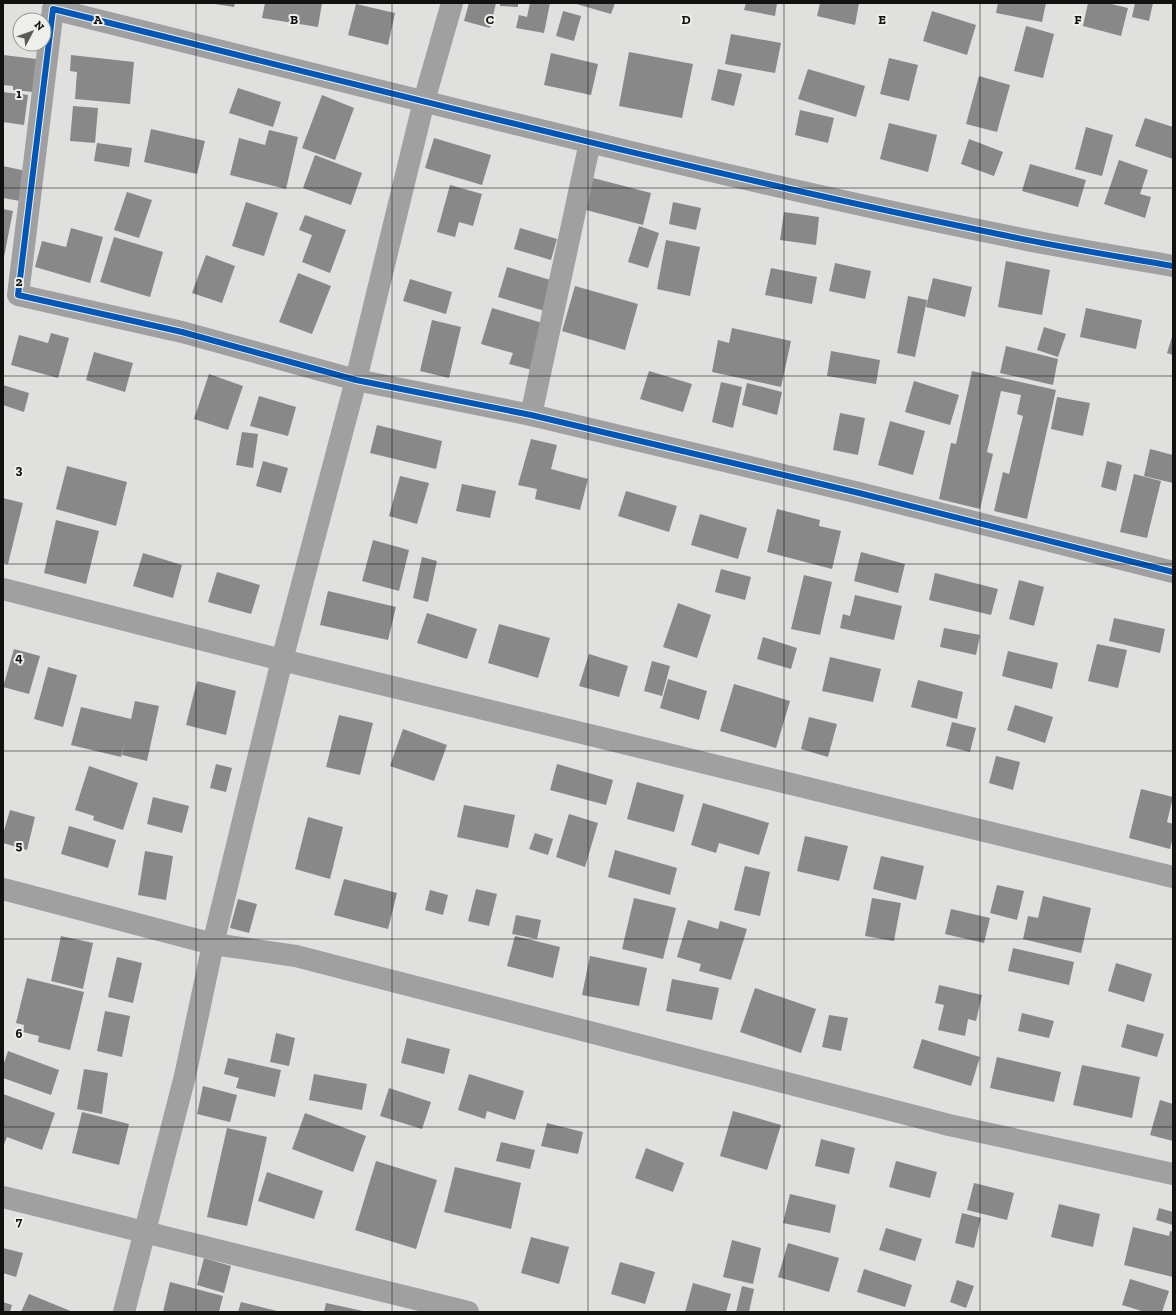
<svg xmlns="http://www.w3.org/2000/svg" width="1176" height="1315" font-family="'Zilla Slab',serif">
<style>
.building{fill:#878887}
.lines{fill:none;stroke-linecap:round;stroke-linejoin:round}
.minor{stroke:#a0a0a0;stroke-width:22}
.cycleway-casing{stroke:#eeefeb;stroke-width:8}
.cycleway{stroke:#0057b8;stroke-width:6}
.grid{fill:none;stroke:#111210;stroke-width:1;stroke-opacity:0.55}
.grid-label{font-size:13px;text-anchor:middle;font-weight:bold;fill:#111210;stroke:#eeefeb;stroke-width:4;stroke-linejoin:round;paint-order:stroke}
</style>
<rect width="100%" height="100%" fill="#e0e1df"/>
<g class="building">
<polygon points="208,3 235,3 234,7"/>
<polygon points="265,3 322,3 318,27 262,18"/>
<polygon points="469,3 496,3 490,28 464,21"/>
<polygon points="500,3 518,3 518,7 500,6"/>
<polygon points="530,3 550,3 544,33 516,28 519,15 527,17"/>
<polygon points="573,3 615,3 611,14"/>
<polygon points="746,3 777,3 775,16 744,10"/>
<polygon points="820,3 859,3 855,25 817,16"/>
<polygon points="998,3 1046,3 1042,22 996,13"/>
<polygon points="1088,3 1107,3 1128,8 1121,36 1083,26"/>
<polygon points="1135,3 1153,3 1149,21 1132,17"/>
<polygon points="356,4 395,13 388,45 348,35"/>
<polygon points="563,11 581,16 574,41 556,36"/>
<polygon points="932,11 976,25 967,55 923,41"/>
<polygon points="1026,26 1054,34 1043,78 1014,71"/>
<polygon points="731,34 781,43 775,73 725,64"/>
<polygon points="629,52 693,64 682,118 619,106"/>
<polygon points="551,53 598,64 591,95 544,85"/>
<polygon points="3,55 37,59 33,92 13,90 13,86 3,85"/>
<polygon points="71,55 134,62 130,104 75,99 77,72 70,71"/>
<polygon points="889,58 918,65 909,101 880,94"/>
<polygon points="718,69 742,74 734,106 711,100"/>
<polygon points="808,69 865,86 856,117 798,99"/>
<polygon points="979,76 1010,85 997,132 966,124"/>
<polygon points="238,88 281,102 273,127 229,113"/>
<polygon points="3,92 28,95 24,125 3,122"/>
<polygon points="322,95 354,108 335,160 302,148"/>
<polygon points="73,106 98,108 95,143 70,141"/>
<polygon points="800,110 834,118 828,143 795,135"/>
<polygon points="1145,118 1173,127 1173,159 1135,146"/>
<polygon points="889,123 937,135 928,172 880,159"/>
<polygon points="1086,127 1113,135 1102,176 1075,169"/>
<polygon points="151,129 205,141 197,174 144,162"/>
<polygon points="269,130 298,137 286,189 230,175 239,138 265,145"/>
<polygon points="434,138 491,155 482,185 425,168"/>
<polygon points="969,139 1003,152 994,176 961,164"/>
<polygon points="97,143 132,148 129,167 94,161"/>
<polygon points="315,155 362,173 351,205 303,188"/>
<polygon points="1119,160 1148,170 1140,194 1151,197 1145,218 1104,204"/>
<polygon points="1030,164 1086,180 1078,207 1022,191"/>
<polygon points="3,166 26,171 20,201 3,198"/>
<polygon points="593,178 651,193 643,225 586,210"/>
<polygon points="450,185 482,194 473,226 459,222 455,237 437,232"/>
<polygon points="127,192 152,200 139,238 114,230"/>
<polygon points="246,202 278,213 264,256 232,246"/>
<polygon points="673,202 701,208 696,230 669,224"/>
<polygon points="3,209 13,211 4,257 3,257"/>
<polygon points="784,212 819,217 816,245 780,240"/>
<polygon points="305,215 346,230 330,273 302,262 312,235 299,230"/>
<polygon points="639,226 659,233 648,268 628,262"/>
<polygon points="71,228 103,237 90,283 35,267 42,241 66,247"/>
<polygon points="520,228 557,239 551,260 514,249"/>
<polygon points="114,237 163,252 150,297 100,282"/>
<polygon points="666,240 700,247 690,296 657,289"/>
<polygon points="206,255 235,266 222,303 192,293"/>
<polygon points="1006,261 1050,270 1042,315 998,307"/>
<polygon points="835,263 871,271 865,299 829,291"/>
<polygon points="507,267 557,282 548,312 498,297"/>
<polygon points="771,268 817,277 812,304 765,295"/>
<polygon points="298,273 331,286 312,334 279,322"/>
<polygon points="933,278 972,287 965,317 926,307"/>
<polygon points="410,279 452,292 446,314 403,301"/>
<polygon points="575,286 638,304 625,350 562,331"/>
<polygon points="908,296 927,300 915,357 897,353"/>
<polygon points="492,308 546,324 532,370 509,364 513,353 481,344"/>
<polygon points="1086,308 1142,320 1136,349 1080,337"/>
<polygon points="432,320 461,327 449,378 420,371"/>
<polygon points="1044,327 1066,334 1058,357 1037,350"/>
<polygon points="732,328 791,341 781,387 712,372 718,340 729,343"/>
<polygon points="51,333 69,338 58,378 11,365 19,335 48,343"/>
<polygon points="1173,334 1173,355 1167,353"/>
<polygon points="1006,346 1058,359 1053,385 1000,373"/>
<polygon points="831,351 880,360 876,384 827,376"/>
<polygon points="94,352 133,363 125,392 86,380"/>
<polygon points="649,371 692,384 683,412 640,399"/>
<polygon points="972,371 1056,390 1027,519 994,511 1003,472 1009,474 1023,416 1017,414 1021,395 1001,391 987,452 993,454 980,509 939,499 951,443 956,444"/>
<polygon points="209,374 243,386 228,430 194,419"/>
<polygon points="914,381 959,395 950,425 905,412"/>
<polygon points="721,382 742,387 733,428 712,422"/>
<polygon points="747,383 782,392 777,415 742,405"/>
<polygon points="3,385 29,393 24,412 3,405"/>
<polygon points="259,396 296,407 288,436 250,426"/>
<polygon points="1057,397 1090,403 1083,436 1051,429"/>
<polygon points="840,413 865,418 858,455 833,450"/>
<polygon points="890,421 925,431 913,475 878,465"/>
<polygon points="377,425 442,441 436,469 370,453"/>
<polygon points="242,432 258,434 253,468 236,465"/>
<polygon points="531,439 557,445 551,469 588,479 580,510 535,499 537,489 518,485"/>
<polygon points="1150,449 1173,455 1173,483 1144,476"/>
<polygon points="263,461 288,468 281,493 256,486"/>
<polygon points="1107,461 1122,465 1116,491 1101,487"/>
<polygon points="67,466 127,482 116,526 56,509"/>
<polygon points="1134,474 1161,481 1147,538 1120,532"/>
<polygon points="400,476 429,483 417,524 389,516"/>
<polygon points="462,484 496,491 490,518 456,511"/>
<polygon points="626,491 677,506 669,532 618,516"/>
<polygon points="3,498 23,503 8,564 3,563"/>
<polygon points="777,509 820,520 819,526 841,531 832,569 767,552"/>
<polygon points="700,514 747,528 738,559 691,545"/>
<polygon points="56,520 99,531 86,584 44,573"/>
<polygon points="373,540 409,550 399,591 362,581"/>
<polygon points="861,552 905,564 898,593 854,581"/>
<polygon points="143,553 182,565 173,598 133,586"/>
<polygon points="422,557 437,561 428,602 413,598"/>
<polygon points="721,569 751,577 745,600 715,592"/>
<polygon points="217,572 260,585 251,614 208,602"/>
<polygon points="935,573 998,589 991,615 929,600"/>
<polygon points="804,575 832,582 820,635 791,629"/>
<polygon points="1019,580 1044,587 1034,626 1009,619"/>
<polygon points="328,591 396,607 388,640 320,625"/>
<polygon points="855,595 902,606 894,640 840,628 843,614 850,616"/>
<polygon points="678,603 711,615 697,658 663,647"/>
<polygon points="427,613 477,629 467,659 417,643"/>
<polygon points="1114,618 1165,629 1160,653 1109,641"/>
<polygon points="499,624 550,638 538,678 488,663"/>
<polygon points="944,628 980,635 976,655 940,647"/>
<polygon points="763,637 797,648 791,669 757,659"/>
<polygon points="1097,644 1127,650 1118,688 1088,681"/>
<polygon points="14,649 40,656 29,694 3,687"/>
<polygon points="1008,651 1058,663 1052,689 1002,676"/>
<polygon points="589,654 628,666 619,697 579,686"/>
<polygon points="830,657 881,669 873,702 822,691"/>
<polygon points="652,661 670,666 662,696 644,691"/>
<polygon points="48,667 77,675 63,727 34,719"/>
<polygon points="668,679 707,691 699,720 660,708"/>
<polygon points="918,680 963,692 957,719 911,707"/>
<polygon points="197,681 236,691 226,735 186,725"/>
<polygon points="734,684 790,701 776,748 720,731"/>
<polygon points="135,701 159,706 147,761 122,755 125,741 121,757 71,745 81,707 131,719"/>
<polygon points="1015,705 1053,717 1045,743 1007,730"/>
<polygon points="339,715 373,723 360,775 326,767"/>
<polygon points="809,717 837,724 828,757 801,749"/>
<polygon points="952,722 976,728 970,752 946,746"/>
<polygon points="403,729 447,745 434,781 390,766"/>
<polygon points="996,756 1020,762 1013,790 989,783"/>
<polygon points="216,764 232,768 226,792 210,788"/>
<polygon points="557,764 613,780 606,805 550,790"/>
<polygon points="89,766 138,783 123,830 93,820 94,816 75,810"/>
<polygon points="637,782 684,795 674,832 627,819"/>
<polygon points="1141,789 1173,797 1167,822 1173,824 1173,837 1170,849 1129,838"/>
<polygon points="153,797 189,806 182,833 147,824"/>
<polygon points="703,803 769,823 759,855 719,843 716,853 691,845"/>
<polygon points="464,805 515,815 508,848 457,837"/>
<polygon points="10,810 35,817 27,850 3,843 3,834"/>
<polygon points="569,814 598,823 585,867 556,857"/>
<polygon points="308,817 343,827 330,879 295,869"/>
<polygon points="69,826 116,840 108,868 61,854"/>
<polygon points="535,833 553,839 548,855 529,849"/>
<polygon points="805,836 848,846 839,881 797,871"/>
<polygon points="615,850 677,868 670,895 608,877"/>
<polygon points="145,851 173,856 166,900 138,895"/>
<polygon points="881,856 924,866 916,900 873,889"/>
<polygon points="745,866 770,872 760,916 734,910"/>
<polygon points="344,879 397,893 388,929 334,915"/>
<polygon points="997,885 1024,891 1017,920 990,913"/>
<polygon points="476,889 497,894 489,926 468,921"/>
<polygon points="430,890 448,895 443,915 425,910"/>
<polygon points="1043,896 1091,908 1081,953 1023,939 1028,916 1038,918"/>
<polygon points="634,898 676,908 663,959 622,949"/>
<polygon points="872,898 901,903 894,941 865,936"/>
<polygon points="238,899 257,904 249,933 230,928"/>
<polygon points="951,909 990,918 984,943 945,934"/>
<polygon points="516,915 541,920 537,939 512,934"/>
<polygon points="688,920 718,929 720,921 747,929 731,980 699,971 701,964 677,957"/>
<polygon points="61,936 93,943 83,989 51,981"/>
<polygon points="515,936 560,947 553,978 507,966"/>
<polygon points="1013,948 1074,962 1069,985 1008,971"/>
<polygon points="590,956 647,968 639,1006 582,995"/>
<polygon points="117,957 142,963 133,1003 108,997"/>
<polygon points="1116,963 1152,974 1144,1002 1108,991"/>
<polygon points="27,978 84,992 70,1050 38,1042 39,1036 23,1032 24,1025 16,1023"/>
<polygon points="672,979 719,988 712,1020 666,1011"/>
<polygon points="939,985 982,995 976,1021 968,1019 965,1036 938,1030 944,1005 935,1003"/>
<polygon points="755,988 816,1009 801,1053 740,1032"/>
<polygon points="105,1011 130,1016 122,1057 97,1051"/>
<polygon points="1022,1013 1054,1021 1049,1038 1018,1031"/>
<polygon points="829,1015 848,1018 841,1051 822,1047"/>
<polygon points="1127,1024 1164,1034 1157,1057 1121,1047"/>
<polygon points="276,1033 295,1038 289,1066 270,1062"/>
<polygon points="407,1038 450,1049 444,1074 401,1063"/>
<polygon points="922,1039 980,1057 971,1086 913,1068"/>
<polygon points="8,1051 59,1070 51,1095 3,1078 3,1066"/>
<polygon points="997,1057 1061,1072 1054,1102 990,1088"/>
<polygon points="228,1058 281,1070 275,1097 236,1088 239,1078 224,1074"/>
<polygon points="1082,1065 1140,1077 1132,1118 1073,1105"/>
<polygon points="84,1069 108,1073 102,1114 77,1109"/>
<polygon points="314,1074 367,1084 362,1110 309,1100"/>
<polygon points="469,1074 524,1091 515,1120 487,1111 485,1119 458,1110"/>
<polygon points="203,1086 237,1095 230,1122 197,1114"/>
<polygon points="389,1088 431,1102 422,1129 380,1116"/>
<polygon points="3,1094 55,1113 42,1150 7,1137 3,1147"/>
<polygon points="1160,1100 1173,1104 1173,1141 1150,1135"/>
<polygon points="733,1111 781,1125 767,1170 720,1156"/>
<polygon points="82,1112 129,1124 119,1165 72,1153"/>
<polygon points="305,1113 366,1136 353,1172 292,1149"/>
<polygon points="547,1123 583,1132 578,1154 541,1146"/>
<polygon points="227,1128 267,1137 247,1226 207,1217"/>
<polygon points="821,1139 855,1148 849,1174 815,1166"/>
<polygon points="501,1142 535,1150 530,1169 496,1161"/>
<polygon points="646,1148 684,1163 673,1192 635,1178"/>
<polygon points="376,1161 437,1180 416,1249 355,1230"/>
<polygon points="896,1161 937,1172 930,1198 889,1187"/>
<polygon points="455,1167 521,1183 511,1229 444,1212"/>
<polygon points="267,1172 323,1191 314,1219 258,1201"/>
<polygon points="974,1183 1014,1193 1007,1220 967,1210"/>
<polygon points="790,1194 836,1205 830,1233 783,1223"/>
<polygon points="1059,1204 1100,1214 1093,1247 1051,1237"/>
<polygon points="1159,1208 1173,1212 1173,1225 1156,1220"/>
<polygon points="962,1213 981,1218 974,1248 955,1243"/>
<polygon points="1133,1227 1169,1236 1170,1231 1173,1232 1173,1277 1124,1265"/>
<polygon points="886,1228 922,1239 915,1261 879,1250"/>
<polygon points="531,1237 569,1247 559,1284 521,1273"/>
<polygon points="732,1240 761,1248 753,1284 723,1277"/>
<polygon points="788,1243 839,1258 829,1292 778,1277"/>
<polygon points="3,1248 23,1253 16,1277 3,1273"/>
<polygon points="204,1258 231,1266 224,1293 197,1285"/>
<polygon points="620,1262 655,1272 645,1304 611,1294"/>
<polygon points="864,1269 912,1285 905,1307 857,1292"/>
<polygon points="1130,1279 1169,1291 1162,1312 1145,1312 1122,1305"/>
<polygon points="957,1280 974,1286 966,1308 950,1302"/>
<polygon points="170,1282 223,1296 219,1312 163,1312"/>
<polygon points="693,1283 731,1294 726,1312 685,1312"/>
<polygon points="742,1286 754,1289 749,1312 736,1312"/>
<polygon points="29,1294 73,1312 21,1312"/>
<polygon points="3,1302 12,1305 10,1312 3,1312"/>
<polygon points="241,1302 277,1311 277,1312 238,1312"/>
<polygon points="326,1303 363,1311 363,1312 324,1312"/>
</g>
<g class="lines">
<g class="minor">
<path d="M1173,266c-57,-10 -114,-19 -170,-31 -319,-65 -634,-148 -950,-226l-35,286 164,37 174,48 175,35 328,78 314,79"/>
<polyline points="531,415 590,142"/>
<polyline points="3,589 282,660 1173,877"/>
<polyline points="3,889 213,944 296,956 949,1125 1173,1174"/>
<polyline points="3,1197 468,1312"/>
<polyline points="124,1312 185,1076 213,944 282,660 356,380 424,101 452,3"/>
</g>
<g class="cycleway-casing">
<path id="cycleway" d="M1173,266c-57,-10 -114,-19 -170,-31 -319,-65 -634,-148 -950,-226l-35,286 164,37 174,48 175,35 328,78 314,79"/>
</g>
<use href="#cycleway" class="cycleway"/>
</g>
<path class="grid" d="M196,3v1309M392,3v1309M588,3v1309M784,3v1309M980,3v1309M3,188h1170M3,376h1170M3,564h1170M3,751h1170M3,939h1170M3,1127h1170"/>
<g class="grid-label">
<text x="98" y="24">A</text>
<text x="294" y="24">B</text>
<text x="490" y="24">C</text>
<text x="686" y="24">D</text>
<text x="882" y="24">E</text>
<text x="1078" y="24">F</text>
<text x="19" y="98">1</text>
<text x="19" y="286">2</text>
<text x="19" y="474">3</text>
<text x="19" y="662">4</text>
<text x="19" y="850">5</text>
<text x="19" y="1038">6</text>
<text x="19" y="1226">7</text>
</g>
<rect width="1176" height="1315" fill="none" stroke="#111210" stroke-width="8"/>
<g transform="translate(32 32) rotate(49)"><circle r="19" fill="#eeefeb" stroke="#969793"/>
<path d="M0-3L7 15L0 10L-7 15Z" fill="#595a58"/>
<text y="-6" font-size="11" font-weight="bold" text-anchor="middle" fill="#111210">N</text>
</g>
</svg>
